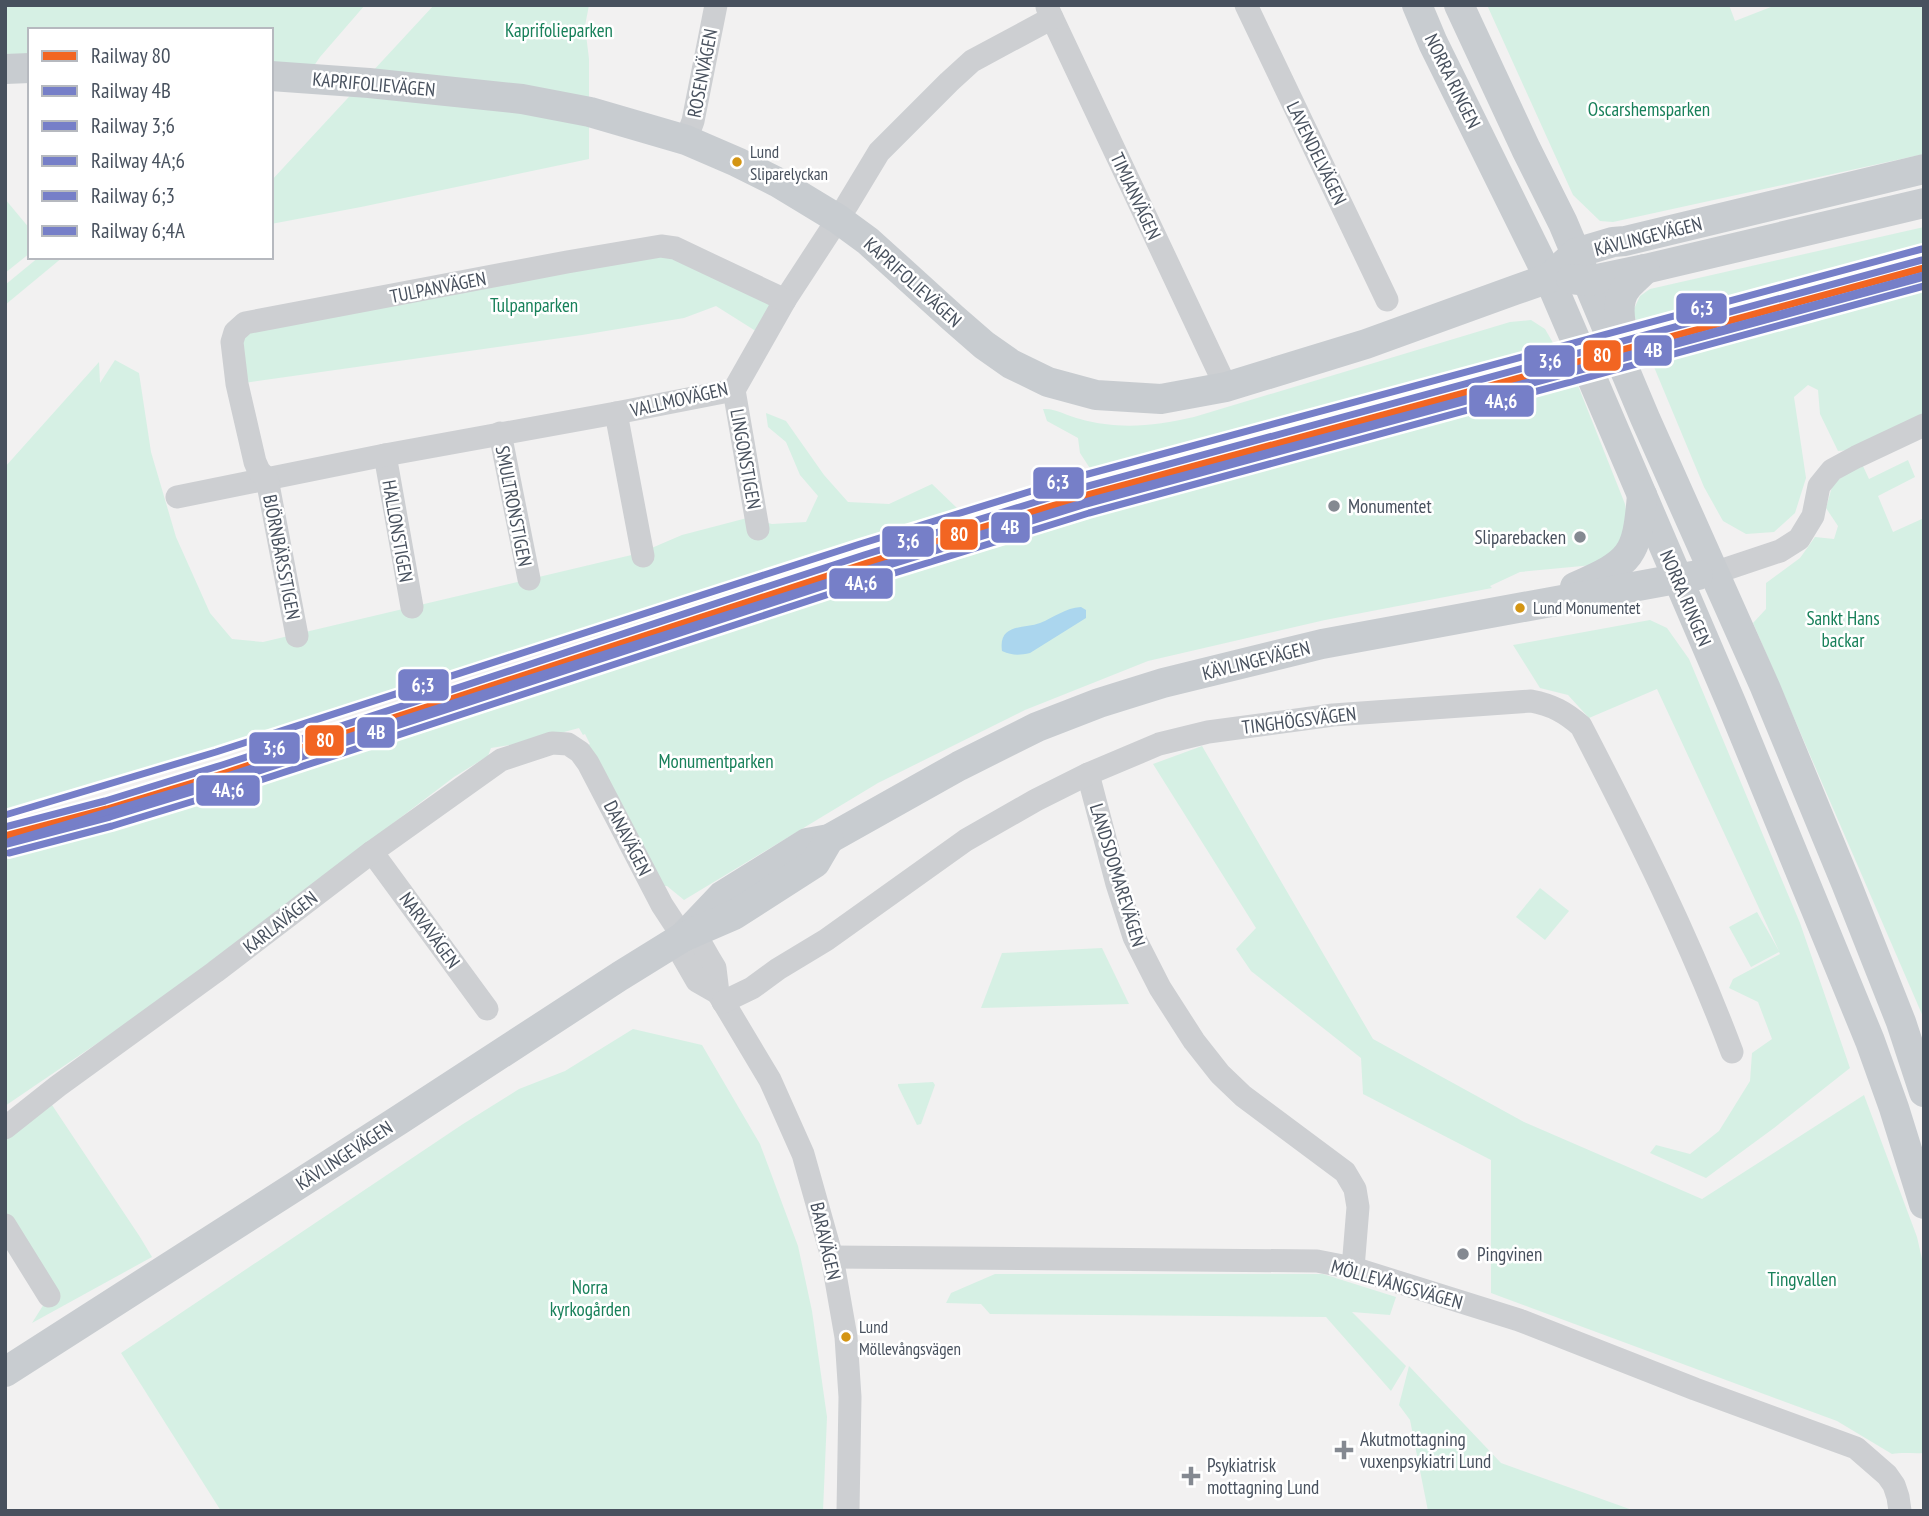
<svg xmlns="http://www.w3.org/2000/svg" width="1929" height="1516" font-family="'PT Sans Narrow',sans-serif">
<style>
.green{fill:#d6f0e4}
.water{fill:#abd6ee}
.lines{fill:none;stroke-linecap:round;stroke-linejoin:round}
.minor{stroke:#cdcfd2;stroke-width:23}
.major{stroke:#c8ccd0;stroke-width:30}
.rail-1-casing{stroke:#fff;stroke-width:12}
.rail-2-casing{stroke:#fff;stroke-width:12}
.rail-3-casing{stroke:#fff;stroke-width:12}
.rail-4-casing{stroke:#fff;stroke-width:12}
.rail-5-casing{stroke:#fff;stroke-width:12}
.rail-6-casing{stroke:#fff;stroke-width:12}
.rail-1{stroke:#f26522;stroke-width:7}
.rail-2{stroke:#767fc8;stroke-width:7}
.rail-3{stroke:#767fc8;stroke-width:7}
.rail-4{stroke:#767fc8;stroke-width:7}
.rail-5{stroke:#767fc8;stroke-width:7}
.rail-6{stroke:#767fc8;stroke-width:7}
.bus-dot{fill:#d49513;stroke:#fff;stroke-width:2.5}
.poi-dot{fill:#848991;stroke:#fff;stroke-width:2.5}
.labels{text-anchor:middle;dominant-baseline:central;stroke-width:5;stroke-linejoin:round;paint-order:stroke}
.bus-label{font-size:17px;fill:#48515e;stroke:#fff;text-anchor:start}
.park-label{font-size:19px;fill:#18805a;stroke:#fff}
.street-label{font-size:19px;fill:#48515e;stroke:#fff}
.poi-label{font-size:19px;fill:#48515e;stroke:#fff;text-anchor:start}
.line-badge{stroke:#fff;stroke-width:2.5}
.badge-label{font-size:19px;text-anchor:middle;font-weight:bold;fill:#fff}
</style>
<rect width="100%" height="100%" fill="#f2f1f1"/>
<g class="green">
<polygon points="5,5 365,5 320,57 305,79 271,76 271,30 30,30 30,68 5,69"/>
<polygon points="434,5 589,5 585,26 589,59 589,159 361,207 271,224 271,181"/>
<polygon points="1487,5 1729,5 1735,21 1776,5 1924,5 1924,154 1613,222 1600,221 1573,195"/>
<polygon points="5,199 30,229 30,253 5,273"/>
<polygon points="1924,227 1924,247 1646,321 1636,320 1633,311 1640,296 1650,289"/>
<polygon points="648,248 785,300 765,337 716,306 684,318 582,335 237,384 235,332"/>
<polygon points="39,257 63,257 5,305 5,285"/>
<polygon points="1924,283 1924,416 1850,450 1838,451 1820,414 1818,390 1808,385 1794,397 1806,478 1795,513 1774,532 1746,534 1723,521 1704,487 1649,355"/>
<path d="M1531,320l14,9 11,19 -463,125 -13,-20 -2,-15 -31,-17 -4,-12c13,-1 24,7 37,10 39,11 75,7 114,-2l316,-95z"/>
<polygon points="115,360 139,373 151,452 176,537 210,613 232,639 263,642 640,553 682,535 747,518 772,524 806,522 818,496 800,475 786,442 768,427 766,413 786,421 824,475 848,502 889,504 932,484 958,509 797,559 476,669 205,757 5,817 5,467 99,362 100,383"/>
<polygon points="1564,372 1566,381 1575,378 1625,504 1628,523 1620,550 1593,565 1520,572 1490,586 1492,588 1325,620 1148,661 1025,710 878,783 684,900 667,886 662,886 588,745 590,744 585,734 583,735 579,728 523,743 491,748 488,756 454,777 155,1004 5,1106 5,849 300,757 816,591"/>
<polygon points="1908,460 1915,477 1878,496 1893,532 1924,518 1924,1019 1753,623 1766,609 1766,583 1800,558 1815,537 1834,539 1838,526 1826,508 1833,483 1862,464 1869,479"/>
<polygon points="1650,620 1667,628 1689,659 1800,923 1850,1068 1774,1128 1706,1178 1650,1153 1656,1145 1690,1154 1719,1131 1750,1081 1752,1053 1772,1039 1758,1002 1729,988 1733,979 1780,954 1779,952 1751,967 1729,927 1757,912 1779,951 1657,689 1589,718 1568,695 1540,688 1513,645"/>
<path d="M1202,746l171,293 151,83 178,77 162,-104 53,142 7,31v185c-12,1 -20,-1 -32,1l-55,-33 -346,-128v-133l-128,-66 -2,-36 -110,-87 -15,-22 20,-21 -103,-164z"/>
<polygon points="1540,888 1569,911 1545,940 1516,917"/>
<polygon points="1102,948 1129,1004 981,1008 1002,953"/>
<polygon points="633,1029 702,1045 760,1144 798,1246 812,1311 827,1417 823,1511 221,1511 121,1353 463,1124 519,1089 565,1071"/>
<polygon points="933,1082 935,1085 921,1124 917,1125 898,1086 898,1084"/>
<polygon points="46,1096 140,1237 152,1257 32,1323 49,1296 5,1225 5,1128"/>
<polygon points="995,1274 1323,1274 1396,1297 1390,1315 1352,1312 1406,1366 1391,1391 1326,1317 990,1314 981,1304 946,1303 951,1293"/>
<polygon points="1409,1366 1501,1463 1635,1511 1428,1511 1410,1420 1399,1405"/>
</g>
<path class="water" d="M1081,607l5,3v8l-56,35c-10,2 -17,3 -28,-2 -4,-28 22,-22 38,-28 15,-6 25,-15 41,-16z"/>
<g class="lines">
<g class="minor">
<polyline points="1246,5 1387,300"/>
<polyline points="1047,7 1226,387"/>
<polyline points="686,140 693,121 716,5"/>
<polyline points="734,390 758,529"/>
<polyline points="616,413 643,556"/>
<polyline points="500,433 529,579"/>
<polyline points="385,455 412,607"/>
<polyline points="177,497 385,455 616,413 734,390 785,300 847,205 879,152 949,82 972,61 1052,18"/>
<polyline points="1714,573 1780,551 1799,539 1813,516 1819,486 1832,470 1856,457 1924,425"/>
<polyline points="297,636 267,479 259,471 255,462 237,384 232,342 235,332 245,323 567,262 661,246 675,248 785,300"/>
<polyline points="1088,774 1117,884 1134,937 1160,988 1194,1041 1220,1074 1243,1096 1345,1172 1355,1189 1358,1207 1353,1268"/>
<polyline points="372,852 487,1009"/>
<polyline points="683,937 701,944 709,958 715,968 718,993 770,1080 803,1154 832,1257 846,1337 850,1397 848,1511"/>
<polyline points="683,937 682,955 697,981 718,993"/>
<path d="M723,1002l29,-14 26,-19 48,-29 140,-100 70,-40 52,-26 71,-30 49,-12 125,-17 198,-14c21,4 34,11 50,25 55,106 109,214 151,326"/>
<polyline points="5,1128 58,1086 215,972 372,852 501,760 552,743 568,744 580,752 588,763 662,905 683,937"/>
<polyline points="5,1225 49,1296"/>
<polyline points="832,1257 1317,1261 1353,1268 1519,1320 1695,1389 1856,1448 1887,1475 1894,1485 1898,1497 1900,1511"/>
</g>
<g class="major">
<polyline points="1417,5 1433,43 1549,278 1732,705 1870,1041 1894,1108 1924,1204"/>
<polyline points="1459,5 1526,149 1563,223 1645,418 1765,687 1846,883 1901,1022 1924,1092"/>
<polyline points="5,69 30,68"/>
<polyline points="271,76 369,83 522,99 590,112 686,140 737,162 777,182 838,219 868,241 953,318 984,345 1011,364 1048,382 1096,395 1161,399 1226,387 1366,344 1515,290 1549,278 1576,253 1613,242 1625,241 1924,169"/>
<polyline points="1571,279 1588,281 1645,269 1924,203"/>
<path d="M1626,343c-6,-18 -12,-42 2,-57 5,-6 12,-11 17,-17"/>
<path d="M1575,587c57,-25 62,-31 67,-92"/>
<polyline points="683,937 722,896 807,843 829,839 959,766 1037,727 1099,703 1163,683 1322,644 1698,575"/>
<polyline points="5,1372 399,1120 620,976 683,937 734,915 815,863 829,839"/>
</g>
<g class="rail-1-casing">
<polyline id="rail-1" points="5,836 107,809 225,773 867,563 1084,496 1924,268"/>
</g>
<g class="rail-2-casing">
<polyline id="rail-2" points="7,844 110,817 228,781 870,571 1086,504 1924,277"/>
</g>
<g class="rail-3-casing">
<polyline id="rail-3" points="5,827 105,801 222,765 864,555 1081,488 1922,260"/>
</g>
<g class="rail-4-casing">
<polyline id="rail-4" points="9,853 112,826 230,790 872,580 1089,513 1924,286"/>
</g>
<g class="rail-5-casing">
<polyline id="rail-5" points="5,815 216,752 860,544 1077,477 1922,249"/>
</g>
<g class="rail-6-casing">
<polyline id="rail-6" points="10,841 224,777 868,569 1085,502 1924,275"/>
</g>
<use href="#rail-1" class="rail-1"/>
<use href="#rail-2" class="rail-2"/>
<use href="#rail-3" class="rail-3"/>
<use href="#rail-4" class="rail-4"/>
<use href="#rail-5" class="rail-5"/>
<use href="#rail-6" class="rail-6"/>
</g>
<g class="bus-dot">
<circle cx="737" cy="162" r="6"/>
<circle cx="1520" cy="608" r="6"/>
<circle cx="846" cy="1337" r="6"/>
</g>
<g class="poi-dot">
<circle cx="1334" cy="506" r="7"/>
<circle cx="1580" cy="537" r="7"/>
<circle cx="1463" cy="1254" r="7"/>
<path d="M1340.5 1439.5h7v7h7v7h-7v7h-7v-7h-7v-7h7z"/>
<path d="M1187.5 1465.5h7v7h7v7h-7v7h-7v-7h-7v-7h7z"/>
</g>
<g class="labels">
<g class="bus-label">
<text x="750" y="152">Lund<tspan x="750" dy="22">Sliparelyckan</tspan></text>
<text x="1533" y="608">Lund Monumentet</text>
<text x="859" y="1327">Lund<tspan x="859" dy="22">Möllevångsvägen</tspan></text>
</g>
<g class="park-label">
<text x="559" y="30">Kaprifolieparken</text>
<text x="1649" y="109">Oscarshemsparken</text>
<text x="534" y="305">Tulpanparken</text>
<text x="1843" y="618">Sankt Hans<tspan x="1843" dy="22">backar</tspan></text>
<text x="716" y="761">Monumentparken</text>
<text x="1802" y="1279">Tingvallen</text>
<text x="590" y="1287">Norra<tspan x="590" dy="22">kyrkogården</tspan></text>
</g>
<g class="street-label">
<text transform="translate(702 73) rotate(-79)">ROSENVÄGEN</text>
<text transform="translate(1453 81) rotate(64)">NORRA RINGEN</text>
<text transform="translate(374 84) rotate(5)">KAPRIFOLIEVÄGEN</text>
<text transform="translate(1317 153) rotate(64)">LAVENDELVÄGEN</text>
<text transform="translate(1136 196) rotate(65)">TIMJANVÄGEN</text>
<text transform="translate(1648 236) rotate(-14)">KÄVLINGEVÄGEN</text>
<text transform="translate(913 282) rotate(42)">KAPRIFOLIEVÄGEN</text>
<text transform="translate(438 287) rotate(-11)">TULPANVÄGEN</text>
<text transform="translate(679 399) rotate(-13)">VALLMOVÄGEN</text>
<text transform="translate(746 459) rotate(80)">LINGONSTIGEN</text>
<text transform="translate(514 506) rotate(79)">SMULTRONSTIGEN</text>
<text transform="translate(398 531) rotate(80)">HALLONSTIGEN</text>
<text transform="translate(282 557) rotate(79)">BJÖRNBÄRSSTIGEN</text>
<text transform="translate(1686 598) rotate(67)">NORRA RINGEN</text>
<text transform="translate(1256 660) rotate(-14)">KÄVLINGEVÄGEN</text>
<text transform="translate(1299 720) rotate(-7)">TINGHÖGSVÄGEN</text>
<text transform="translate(628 838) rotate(63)">DANAVÄGEN</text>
<text transform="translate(1118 875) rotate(73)">LANDSDOMAREVÄGEN</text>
<text transform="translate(280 922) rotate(-38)">KARLAVÄGEN</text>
<text transform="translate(430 930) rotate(54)">NARVAVÄGEN</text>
<text transform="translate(344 1155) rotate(-33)">KÄVLINGEVÄGEN</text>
<text transform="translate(826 1241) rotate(77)">BARAVÄGEN</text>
<text transform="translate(1397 1284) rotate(16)">MÖLLEVÅNGSVÄGEN</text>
</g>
<g class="poi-label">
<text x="1348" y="506">Monumentet</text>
<text x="1566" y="537" text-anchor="end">Sliparebacken</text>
<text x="1477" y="1254">Pingvinen</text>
<text x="1360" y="1439">Akutmottagning<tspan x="1360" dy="22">vuxenpsykiatri Lund</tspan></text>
<text x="1207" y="1465">Psykiatrisk<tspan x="1207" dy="22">mottagning Lund</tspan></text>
</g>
</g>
<g class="line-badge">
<rect x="1675" y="292" width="53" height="33" rx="7" fill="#767fc8"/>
<rect x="1633" y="334" width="40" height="33" rx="7" fill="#767fc8"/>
<rect x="1582" y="339" width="40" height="33" rx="7" fill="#f26522"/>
<rect x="1523" y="344" width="53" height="34" rx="7" fill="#767fc8"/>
<rect x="1468" y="384" width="67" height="34" rx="7" fill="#767fc8"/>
<rect x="1032" y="466" width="53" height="34" rx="7" fill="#767fc8"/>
<rect x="990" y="511" width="41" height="33" rx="7" fill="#767fc8"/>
<rect x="939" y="518" width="40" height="33" rx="7" fill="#f26522"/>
<rect x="881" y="525" width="54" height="33" rx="7" fill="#767fc8"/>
<rect x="828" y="567" width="66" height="33" rx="7" fill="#767fc8"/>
<rect x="397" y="668" width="53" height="34" rx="7" fill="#767fc8"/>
<rect x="356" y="716" width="40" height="33" rx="7" fill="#767fc8"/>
<rect x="304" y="724" width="41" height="33" rx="7" fill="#f26522"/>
<rect x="248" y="731" width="53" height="34" rx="7" fill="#767fc8"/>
<rect x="195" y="774" width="66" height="33" rx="7" fill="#767fc8"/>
</g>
<g class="badge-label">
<text x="1702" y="315">6;3</text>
<text x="1653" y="357">4B</text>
<text x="1602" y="362">80</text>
<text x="1550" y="368">3;6</text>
<text x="1501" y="408">4A;6</text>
<text x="1058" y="489">6;3</text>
<text x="1010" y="534">4B</text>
<text x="959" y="541">80</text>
<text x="908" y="548">3;6</text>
<text x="861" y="590">4A;6</text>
<text x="423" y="692">6;3</text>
<text x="376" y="739">4B</text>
<text x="325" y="747">80</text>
<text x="274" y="755">3;6</text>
<text x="228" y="797">4A;6</text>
</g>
<rect width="1929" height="1516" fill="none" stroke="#48515e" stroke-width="14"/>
<rect x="28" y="28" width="245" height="231" fill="#ffffff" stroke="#b6b9bf" stroke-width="2"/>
<rect x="42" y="51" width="35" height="10" fill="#f26522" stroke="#b6b9bf" stroke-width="2"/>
<text x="91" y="63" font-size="21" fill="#48515e">Railway 80</text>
<rect x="42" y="86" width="35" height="10" fill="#767fc8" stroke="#b6b9bf" stroke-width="2"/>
<text x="91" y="98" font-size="21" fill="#48515e">Railway 4B</text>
<rect x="42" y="121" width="35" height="10" fill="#767fc8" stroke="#b6b9bf" stroke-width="2"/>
<text x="91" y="133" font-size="21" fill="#48515e">Railway 3;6</text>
<rect x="42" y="156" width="35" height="10" fill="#767fc8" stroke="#b6b9bf" stroke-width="2"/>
<text x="91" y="168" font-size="21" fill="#48515e">Railway 4A;6</text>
<rect x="42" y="191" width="35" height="10" fill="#767fc8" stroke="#b6b9bf" stroke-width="2"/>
<text x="91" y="203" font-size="21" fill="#48515e">Railway 6;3</text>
<rect x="42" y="226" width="35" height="10" fill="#767fc8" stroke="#b6b9bf" stroke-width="2"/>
<text x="91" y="238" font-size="21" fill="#48515e">Railway 6;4A</text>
</svg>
